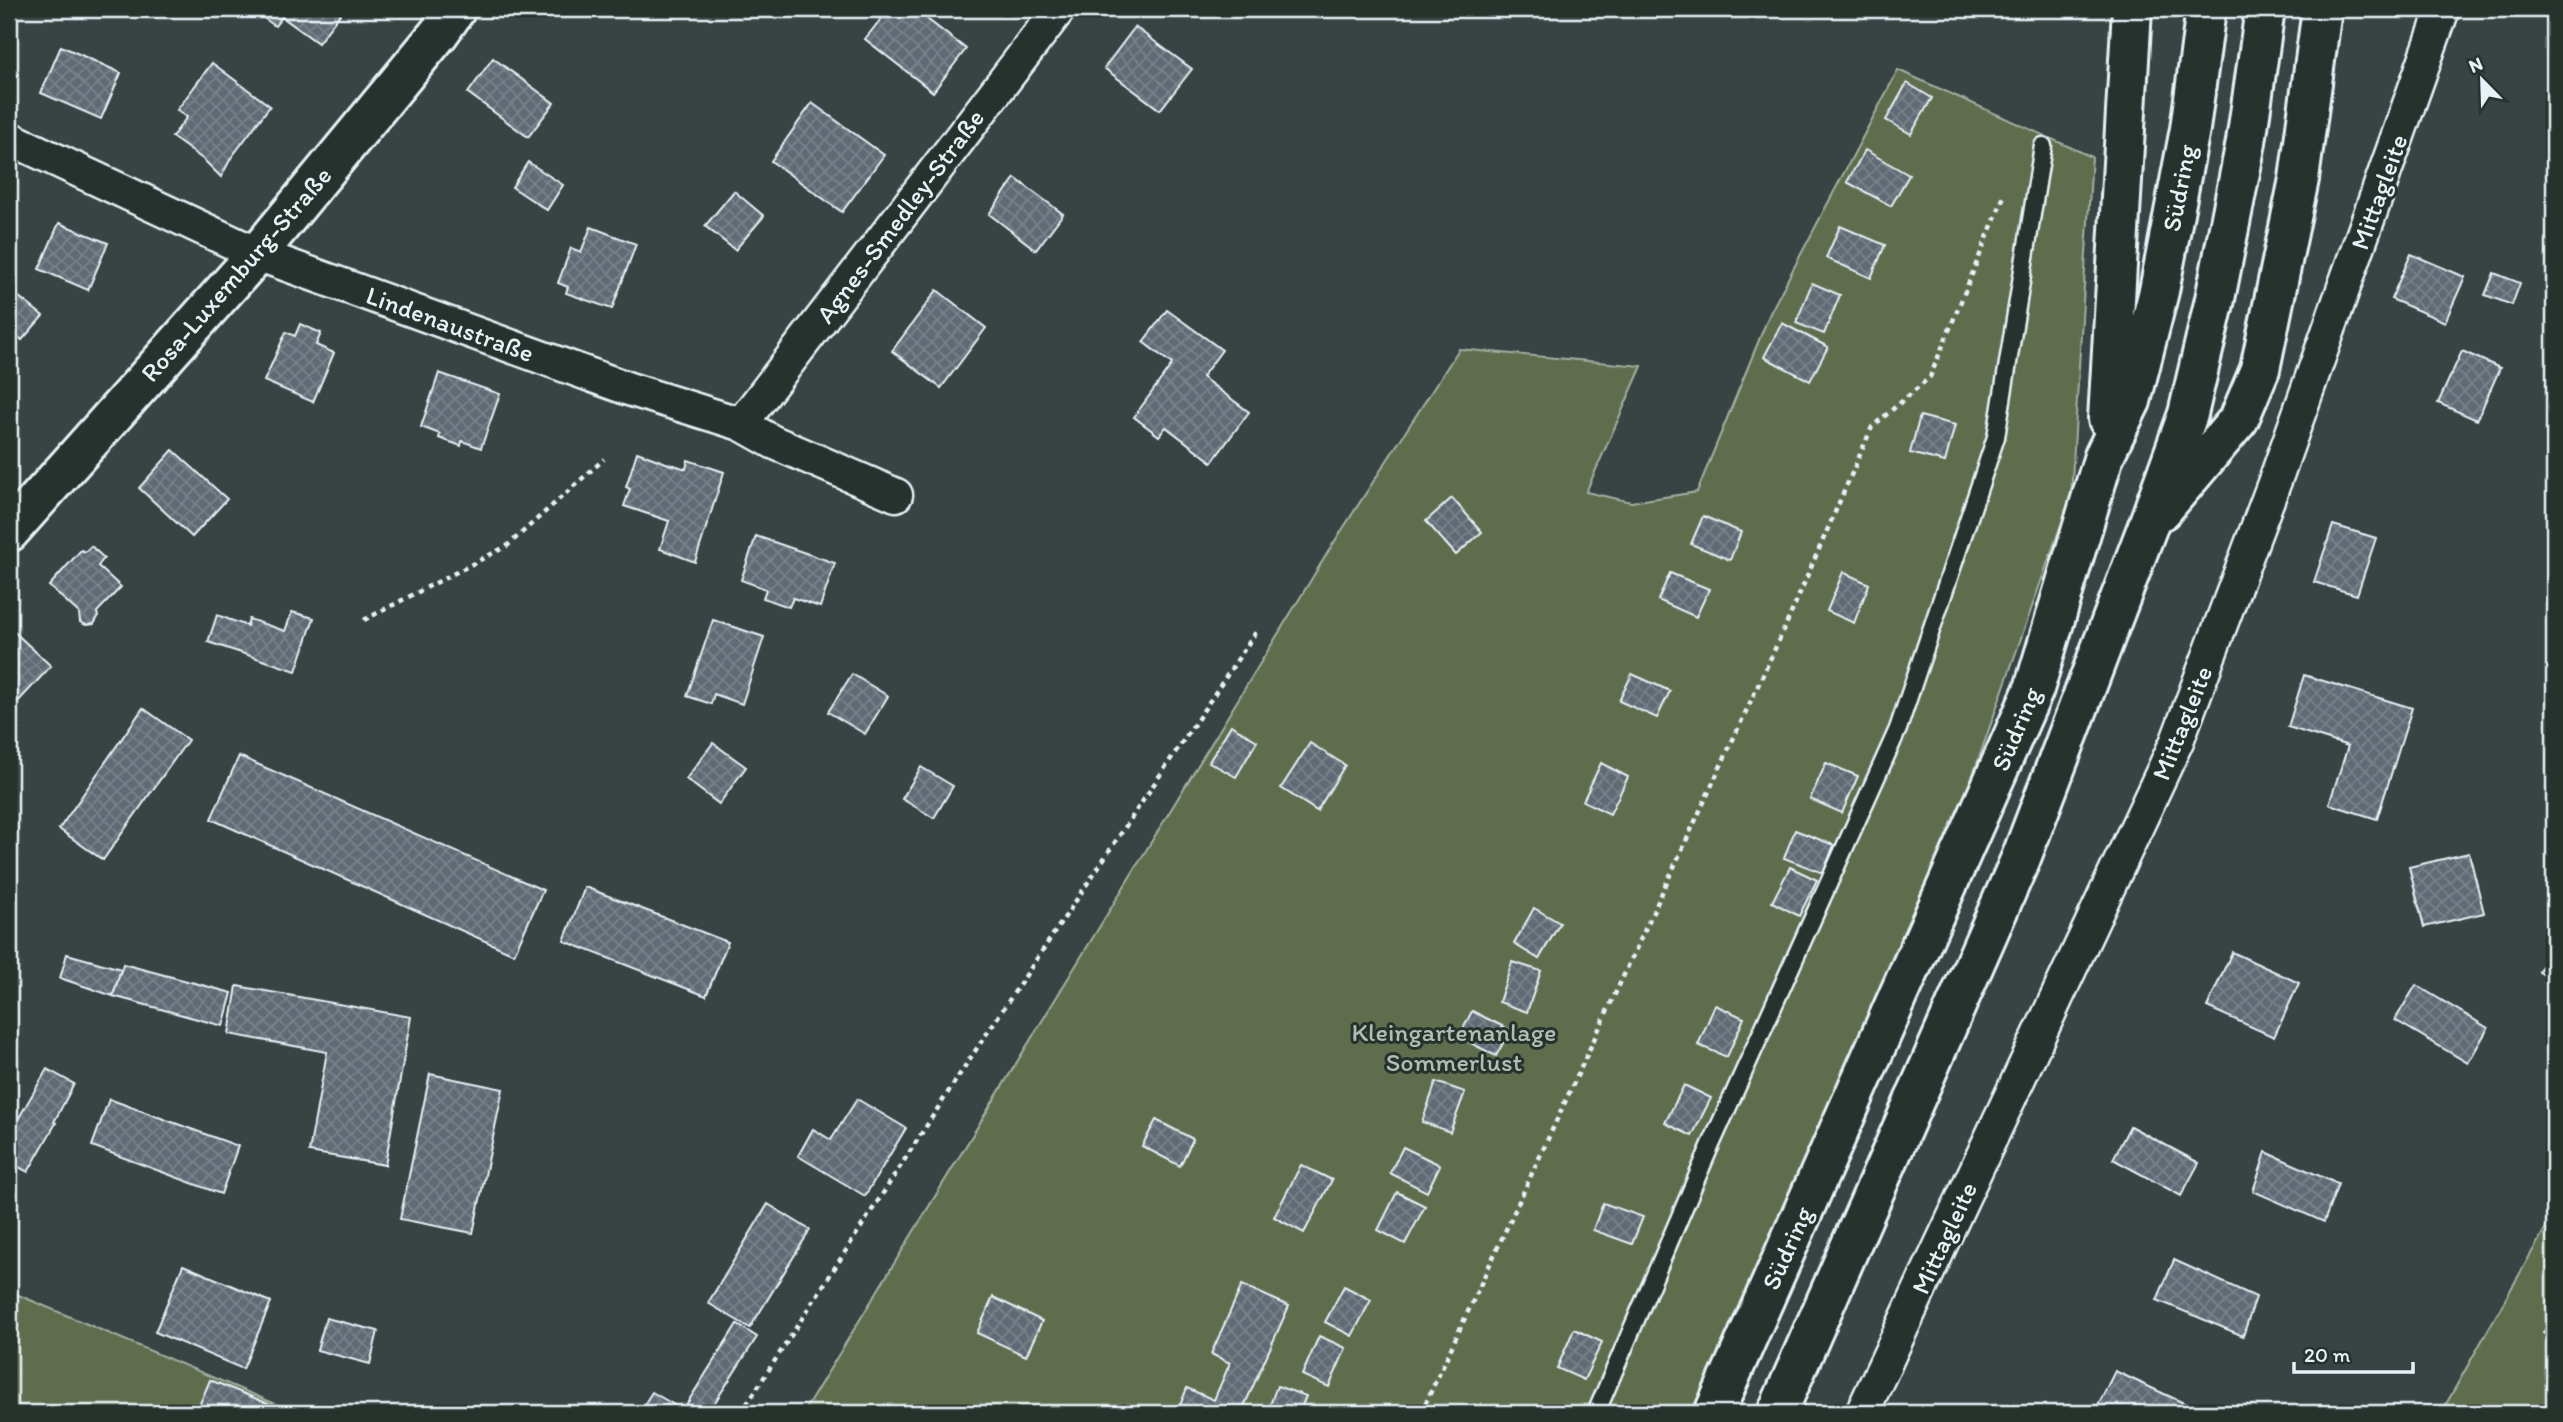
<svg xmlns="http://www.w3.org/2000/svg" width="2563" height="1422" font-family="Itim,sans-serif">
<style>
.green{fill:#606d4e;stroke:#a4afa3;stroke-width:2}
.building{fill:url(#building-cross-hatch);stroke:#e8f1f8;stroke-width:2}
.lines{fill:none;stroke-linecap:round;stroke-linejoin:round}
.lane-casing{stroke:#e8f1f8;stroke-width:21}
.street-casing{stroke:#e8f1f8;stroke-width:37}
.secondary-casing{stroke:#e8f1f8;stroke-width:44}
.primary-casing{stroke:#e8f1f8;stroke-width:44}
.path{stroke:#e8f1f8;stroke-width:4.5;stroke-dasharray:5 5;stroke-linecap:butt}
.lane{stroke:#26332d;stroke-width:16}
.street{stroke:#26332d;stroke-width:32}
.secondary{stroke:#26332d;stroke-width:38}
.primary{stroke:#26332d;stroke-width:38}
.labels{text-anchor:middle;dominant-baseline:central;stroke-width:6;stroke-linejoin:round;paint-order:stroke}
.street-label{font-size:26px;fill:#e8f1f8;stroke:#26332d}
.park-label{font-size:26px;fill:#b2bcb4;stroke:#26332d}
</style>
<defs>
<pattern id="building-cross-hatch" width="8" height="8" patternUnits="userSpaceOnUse" patternTransform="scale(1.75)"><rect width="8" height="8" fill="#606b75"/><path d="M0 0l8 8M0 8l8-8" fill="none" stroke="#778189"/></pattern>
</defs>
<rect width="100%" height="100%" fill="#374443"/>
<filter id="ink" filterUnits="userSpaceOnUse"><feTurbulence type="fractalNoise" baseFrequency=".0143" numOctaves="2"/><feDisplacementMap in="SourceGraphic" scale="14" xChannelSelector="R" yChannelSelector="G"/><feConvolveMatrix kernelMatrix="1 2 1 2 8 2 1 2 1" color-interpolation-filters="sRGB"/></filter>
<g filter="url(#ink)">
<g class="green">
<polygon points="1898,70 2092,157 2071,496 1961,809 1691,1413 803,1413 1331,547 1459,349 1642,366 1586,492 1631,502 1697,492 1770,313"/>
<polygon points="2554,1213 2554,1413 2441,1413"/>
<polygon points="9,1291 297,1413 9,1413"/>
</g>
<g class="building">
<polygon points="251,9 344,9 318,43 282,17 275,26"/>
<polygon points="889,9 914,9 966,49 933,92 865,39"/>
<polygon points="1135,27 1192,69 1160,110 1104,68"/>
<polygon points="61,46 121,73 101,119 41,93"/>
<polygon points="493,58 554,103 528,137 468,93"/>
<polygon points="212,63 270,106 231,158 221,177 204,160 172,137 187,117 177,110"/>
<polygon points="1907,83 1932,98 1911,134 1886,120"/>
<polygon points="812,103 884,155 842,212 771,161"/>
<polygon points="1865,150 1909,175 1891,206 1847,182"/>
<polygon points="528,162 563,185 547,210 512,187"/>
<polygon points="1015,178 1063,214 1036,250 989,214"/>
<polygon points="734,191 764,216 735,250 705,226"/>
<polygon points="59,223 108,243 88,290 39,269"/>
<polygon points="1840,226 1885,245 1871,278 1826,258"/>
<polygon points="591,227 636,244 612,309 566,293 568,287 558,283 571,248 581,252"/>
<polygon points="2411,254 2465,277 2445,322 2391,299"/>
<polygon points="2494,273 2520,283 2512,305 2485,295"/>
<polygon points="1812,283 1840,295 1824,334 1796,323"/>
<polygon points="9,289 43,316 22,340 9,329"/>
<polygon points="937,290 986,328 941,388 892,351"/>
<polygon points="1167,310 1222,350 1202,377 1249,412 1212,462 1166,427 1159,436 1134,417 1172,364 1143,342"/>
<polygon points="1782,323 1828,347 1810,381 1764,357"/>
<polygon points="300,324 321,333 316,345 334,353 313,402 264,381 286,332 295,336"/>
<polygon points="2462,351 2500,368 2477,420 2438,403"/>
<polygon points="439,373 500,394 481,448 462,441 461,446 439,438 440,434 421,427"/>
<polygon points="9,404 18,413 9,423"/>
<polygon points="1920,416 1955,425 1945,462 1910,453"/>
<polygon points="173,450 227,499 192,537 139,488"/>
<polygon points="637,452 674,466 674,465 686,469 688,460 724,472 695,562 660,549 669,521 624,506 630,489 626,487"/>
<polygon points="1452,498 1482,532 1456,555 1426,521"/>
<polygon points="1703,516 1741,532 1730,560 1691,544"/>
<polygon points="2333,525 2376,538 2357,595 2314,582"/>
<polygon points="756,536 835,563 820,607 793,598 789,607 763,598 766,589 741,580"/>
<polygon points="91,546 104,558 98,566 121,587 97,612 98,617 94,624 86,625 80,622 79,613 49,586 81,550 85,552"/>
<polygon points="1843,572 1869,584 1854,623 1827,611"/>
<polygon points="1670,573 1709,589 1696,617 1658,600"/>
<polygon points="292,612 314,618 296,671 208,642 217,615 247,626 249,619 285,631"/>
<polygon points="713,620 764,637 742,704 714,694 711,704 687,696"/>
<polygon points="9,627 51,666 14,706 9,701"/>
<polygon points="852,674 888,696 865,734 828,712"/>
<polygon points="1632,674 1670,691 1657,718 1619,701"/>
<polygon points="2304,675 2412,708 2377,819 2329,804 2348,746 2288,727"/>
<polygon points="143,708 188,740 103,860 59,829"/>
<polygon points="1231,725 1257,741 1236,777 1209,762"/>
<polygon points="713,743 746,767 719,804 686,779"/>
<polygon points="1310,743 1345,765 1317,811 1281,788"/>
<polygon points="239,756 543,890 514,954 211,819"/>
<polygon points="1601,763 1628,777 1610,814 1583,801"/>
<polygon points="1826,763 1858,776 1842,813 1810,799"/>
<polygon points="921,767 953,786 934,818 902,799"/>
<polygon points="1795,830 1834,845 1823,873 1784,858"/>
<polygon points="2469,853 2484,913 2424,927 2409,867"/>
<polygon points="1790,867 1817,880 1799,916 1772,902"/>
<polygon points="585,887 728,942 706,996 564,941"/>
<polygon points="1534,908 1560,923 1539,959 1514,944"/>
<polygon points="2554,944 2554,981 2539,972"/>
<polygon points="2232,952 2299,983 2274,1037 2207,1007"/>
<polygon points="67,954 121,969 113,996 60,978"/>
<polygon points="1512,962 1541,971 1527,1012 1499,1002"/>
<polygon points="123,964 232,993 223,1026 113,996"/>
<polygon points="2416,985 2488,1028 2468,1063 2395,1020"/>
<polygon points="237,986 411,1017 385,1165 309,1152 327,1052 229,1034"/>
<polygon points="1715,1005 1744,1018 1727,1057 1698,1045"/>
<polygon points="1472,1011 1510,1030 1496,1056 1459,1037"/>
<polygon points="47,1069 74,1084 54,1122 56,1123 28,1172 9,1162 9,1135"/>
<polygon points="430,1074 503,1089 473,1233 400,1219"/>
<polygon points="1436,1082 1465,1092 1450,1132 1422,1122"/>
<polygon points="1684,1085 1711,1098 1692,1136 1665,1123"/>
<polygon points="109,1099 238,1146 221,1194 92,1146"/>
<polygon points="857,1099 906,1128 865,1196 798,1156 813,1129 831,1140"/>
<polygon points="1156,1120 1193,1139 1180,1166 1142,1146"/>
<polygon points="2130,1126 2199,1163 2181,1196 2113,1159"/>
<polygon points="1403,1147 1440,1165 1427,1192 1390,1173"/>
<polygon points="2266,1152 2338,1184 2324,1222 2253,1191"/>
<polygon points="1301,1165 1332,1180 1304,1233 1274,1217"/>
<polygon points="1397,1192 1425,1206 1405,1244 1378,1230"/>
<polygon points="1603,1203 1643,1217 1632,1244 1593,1230"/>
<polygon points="768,1204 810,1230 750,1328 708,1303"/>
<polygon points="2174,1260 2256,1297 2243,1336 2157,1300"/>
<polygon points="183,1265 271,1302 243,1369 155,1332"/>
<polygon points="1242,1285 1289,1306 1241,1413 1177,1413 1187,1388 1214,1400 1230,1363 1211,1354"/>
<polygon points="1344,1286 1371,1300 1352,1336 1325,1322"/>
<polygon points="993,1297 1042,1321 1026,1356 977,1333"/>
<polygon points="2554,1314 2554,1339 2543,1333"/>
<polygon points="326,1318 378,1331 370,1364 317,1350"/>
<polygon points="737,1324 757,1337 708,1413 700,1413 686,1405"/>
<polygon points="1574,1329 1602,1342 1584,1380 1557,1368"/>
<polygon points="1319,1336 1346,1348 1329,1387 1302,1375"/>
<polygon points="2115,1371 2186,1404 2182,1413 2094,1413"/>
<polygon points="210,1380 279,1408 277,1413 196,1413"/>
<polygon points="1277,1386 1306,1396 1299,1413 1267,1413"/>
<polygon points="652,1392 688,1413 639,1413"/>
</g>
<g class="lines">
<g class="lane-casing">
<polyline id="lane" points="1596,1413 1709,1149 1898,729 1996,437 2043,146"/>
</g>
<g class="street-casing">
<g id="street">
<polyline points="9,138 257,254 629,389 741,424 773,442 896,495"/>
<polyline points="741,424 1059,9"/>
<polyline points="1862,1413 2177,741 2276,478 2443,9"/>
</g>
</g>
<g class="secondary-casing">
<polyline id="secondary" points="9,532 257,254 439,33 456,9"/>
</g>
<g class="primary-casing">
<g id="primary">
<polyline points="2108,419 2132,9"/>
<polyline points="2162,510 2239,419 2260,369 2299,179 2322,9"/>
<polyline points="1714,1413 2034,689 2104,456 2131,401 2159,291 2190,129 2206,9"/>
<polyline points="1777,1413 2021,858 2147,528 2188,414 2215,299 2246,142 2265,9"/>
</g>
</g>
<g class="path">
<polyline points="364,620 507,546 604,459"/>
<polyline points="741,1413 969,1060 1256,632"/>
<polyline points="1421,1413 1786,625 1872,427 1930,377 2004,196"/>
</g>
<use href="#lane" class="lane"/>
<use href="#street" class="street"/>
<use href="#secondary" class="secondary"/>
<use href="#primary" class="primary"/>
</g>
</g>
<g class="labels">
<g class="street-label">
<text transform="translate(2179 188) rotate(-79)">Südring</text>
<text transform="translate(2379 192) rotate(-70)">Mittagleite</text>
<text transform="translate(900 216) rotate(-53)">Agnes-Smedley-Straße</text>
<text transform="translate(236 274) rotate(-49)">Rosa-Luxemburg-Straße</text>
<text transform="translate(450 324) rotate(20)">Lindenaustraße</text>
<text transform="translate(2182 723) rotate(-68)">Mittagleite</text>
<text transform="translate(2016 729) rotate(-67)">Südring</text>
<text transform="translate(1944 1238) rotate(-65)">Mittagleite</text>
<text transform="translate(1787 1248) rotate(-66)">Südring</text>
</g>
<g class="park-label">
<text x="1454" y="1032">Kleingartenanlage<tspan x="1454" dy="30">Sommerlust</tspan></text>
</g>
</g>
<rect width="2563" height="1422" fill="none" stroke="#26332d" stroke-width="35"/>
<rect x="18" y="18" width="2528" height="1387" fill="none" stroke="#e8f1f8" stroke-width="2.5" filter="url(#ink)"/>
<g transform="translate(2482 80) rotate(337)" stroke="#26332d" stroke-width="5" paint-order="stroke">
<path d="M0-5L12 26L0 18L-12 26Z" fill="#e8f1f8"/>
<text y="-10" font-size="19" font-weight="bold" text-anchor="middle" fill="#e8f1f8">N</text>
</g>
<path d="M2294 1362v10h119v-10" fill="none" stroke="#e8f1f8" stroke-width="3.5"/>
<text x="2304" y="1362" font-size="21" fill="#e8f1f8" stroke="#26332d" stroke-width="5" paint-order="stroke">20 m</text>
</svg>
